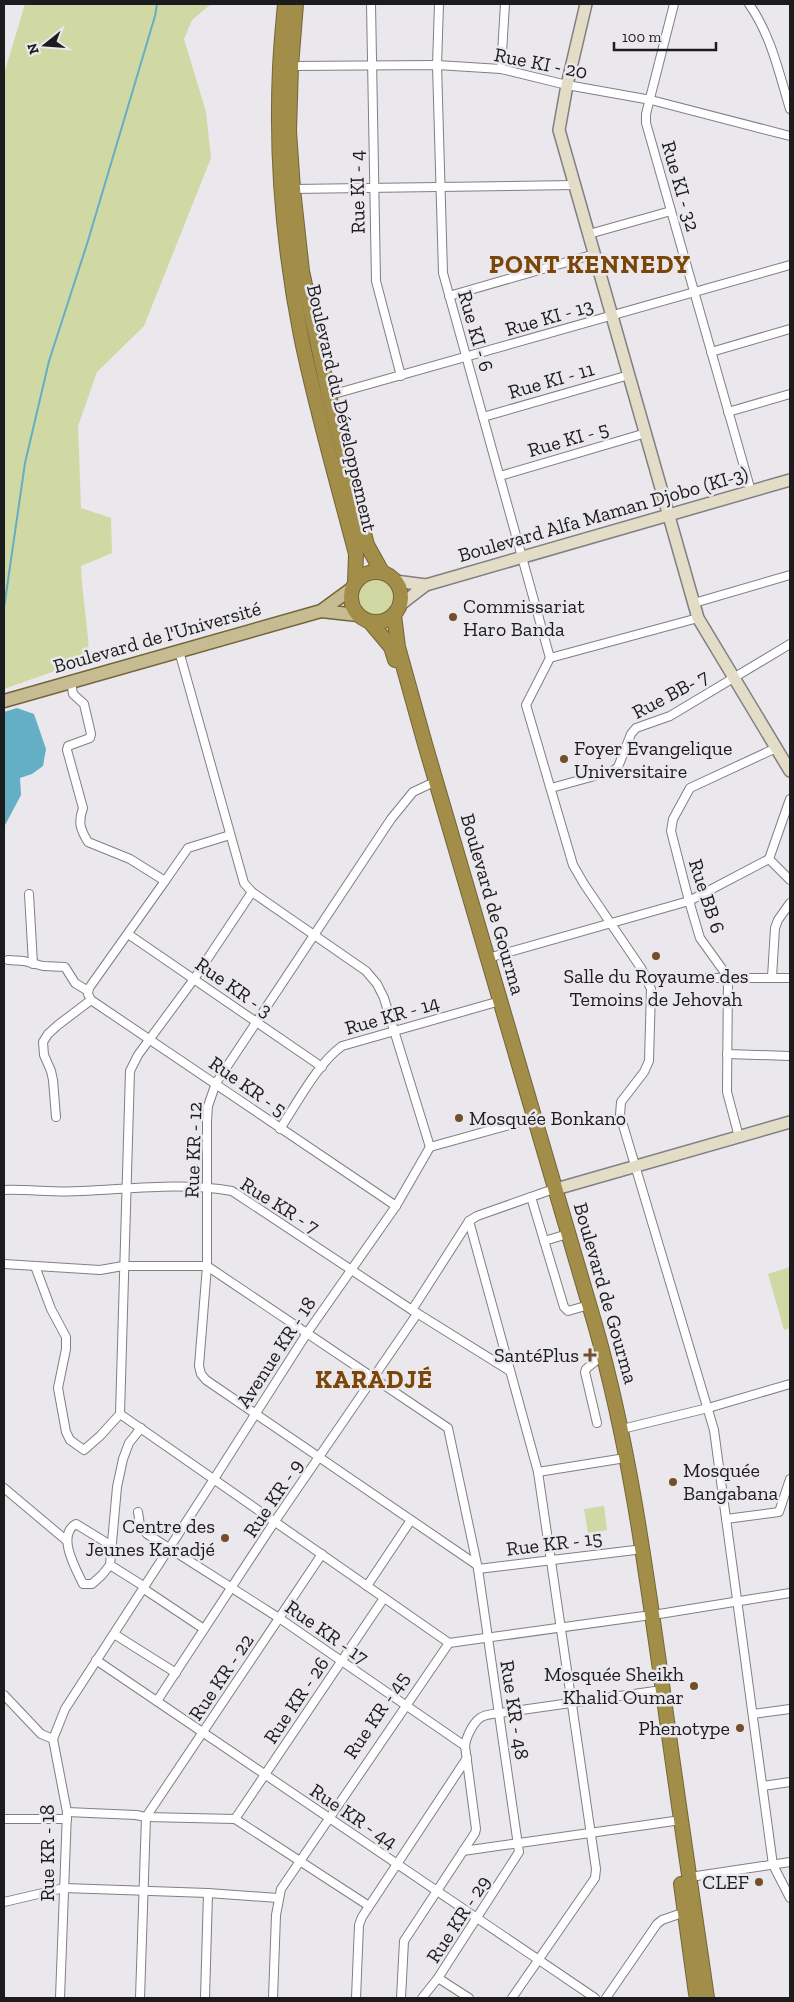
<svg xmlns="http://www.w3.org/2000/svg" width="794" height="2002" font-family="'Zilla Slab',serif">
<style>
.green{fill:#d0d8a4}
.water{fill:#64aec6}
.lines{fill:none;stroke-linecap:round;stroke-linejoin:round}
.stream{stroke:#64aec6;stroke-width:2}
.street-casing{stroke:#817f83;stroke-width:10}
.secondary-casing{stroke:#817f83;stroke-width:14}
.primary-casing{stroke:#73653a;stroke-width:15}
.highway-casing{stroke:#73653a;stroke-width:16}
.street{stroke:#fff;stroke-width:8}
.secondary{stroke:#e3ddc8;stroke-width:11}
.primary{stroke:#c7bb92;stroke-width:12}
.highway{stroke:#a28d49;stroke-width:14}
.poi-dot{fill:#744d2a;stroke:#eae8ec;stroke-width:2}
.labels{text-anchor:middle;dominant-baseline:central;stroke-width:5;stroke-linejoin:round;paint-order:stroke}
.street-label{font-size:20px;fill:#1c1b1d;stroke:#eae8ec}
.poi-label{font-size:20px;fill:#1c1b1d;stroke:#eae8ec;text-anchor:end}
.district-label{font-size:25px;font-weight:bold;letter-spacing:1px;fill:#7b4607;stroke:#eae8ec}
</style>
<rect width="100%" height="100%" fill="#eae8ec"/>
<g class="green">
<path d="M25,4h186l-19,16 -8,19 22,73 5,46 -67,168 -47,46 -19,54 3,82 30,10 1,35 -31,13c1,30 7,59 8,89l-34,12v4l-51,18v-615z"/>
<circle cx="377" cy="596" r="19"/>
<polygon points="790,1267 790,1328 784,1330 768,1274"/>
<polygon points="604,1506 607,1530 588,1533 584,1509"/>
</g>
<polygon class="water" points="17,708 34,714 46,749 43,766 32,774 20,778 21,795 4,827 4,712"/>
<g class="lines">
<polyline class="stream" points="4,608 25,463 49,361 87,244 155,16 157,4"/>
<g class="street-casing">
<g id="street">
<polyline points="371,4 376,281 401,376"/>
<polyline points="439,4 437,65 443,273 550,658"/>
<polyline points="674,4 646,114 646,123 751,491"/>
<path d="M749,4c22,31 30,69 41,105"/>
<polyline points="289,66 437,65 501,69 567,85 651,100 790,136"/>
<polyline points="501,69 505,4"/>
<polyline points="293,189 575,185"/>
<polyline points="589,234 671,211"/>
<polyline points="449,296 595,254"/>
<polyline points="711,352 790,329"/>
<polyline points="327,396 790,265"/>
<polyline points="728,412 790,394"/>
<polyline points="483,417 629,375"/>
<polyline points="500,476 646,433"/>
<polyline points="694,603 790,575"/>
<polyline points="698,618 550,658 526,705 573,865 584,884 641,968 651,989 649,1061 644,1072 621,1102 620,1115 714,1430 773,1865 790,1898"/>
<polyline points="179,651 244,883 252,892 366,971 377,984 384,998 430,1147"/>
<path d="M71,681l2,13 11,10 7,30 -1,4 -22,8 -1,4 16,58c-5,14 -3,21 5,34l42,17 35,22 23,-33 42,-13"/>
<polyline points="430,784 413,792 391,819 216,1083 208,1106 207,1121 207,1266 199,1366 201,1374 206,1380 477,1565"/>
<polyline points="551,788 613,771 618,767 631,734 636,728 670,716 790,644"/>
<polyline points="769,859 790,880"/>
<polyline points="165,881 89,988 88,994 91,1000 396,1206"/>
<polyline points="29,894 33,964"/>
<polyline points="128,934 322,1067"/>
<polyline points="488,958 689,901 769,859 790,799"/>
<polyline points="8,960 24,961 43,966 65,967 75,983 88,991"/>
<polyline points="772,977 775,928 778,920 790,903"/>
<polyline points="645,978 790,978"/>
<polyline points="727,1054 790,1056"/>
<polyline points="56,1117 53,1080 51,1071 44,1055 43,1042 48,1034 58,1025 91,1000"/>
<path d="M280,1129c17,-26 38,-66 62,-83l151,-43"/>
<polyline points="739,1137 727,1092 728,977 700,938 689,901 671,831 673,819 690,788 776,748"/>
<path d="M4,1190c26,-1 52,3 77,1 50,-2 101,-9 151,0l180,119 98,61"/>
<polyline points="531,1197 564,1307 568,1311 582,1307"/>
<polyline points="469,1221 538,1472 596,1869 595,1878 512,1998"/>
<polyline points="544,1241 561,1236"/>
<polyline points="4,1264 100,1270 123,1266 207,1266 448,1428 478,1569 519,1852 438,1978 422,1998"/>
<polyline points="35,1266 51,1309 66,1337 66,1349 58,1388 66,1432 70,1440 84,1450 100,1436 120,1414 130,1071 138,1055 194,979 252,892"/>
<polyline points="412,1310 469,1221 477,1216 548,1191"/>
<polyline points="597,1360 586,1369 585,1372 597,1423"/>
<polyline points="120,1414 449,1643"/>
<polyline points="141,1428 129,1443 123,1459 117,1487 110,1565 145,1587"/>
<polyline points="622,1429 708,1408 790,1384"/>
<polyline points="538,1472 619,1459"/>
<polyline points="4,1488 67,1541"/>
<polyline points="138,1512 140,1525 147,1534 279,1618 465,1746"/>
<polyline points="726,1519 779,1512 790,1479"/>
<path d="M110,1565l-8,10 -10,9h-9c-7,-15 -27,-49 -7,-60l36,22"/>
<polyline points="478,1569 635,1550"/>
<polyline points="367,1586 411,1520"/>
<polyline points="144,1589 204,1629"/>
<polyline points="653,1615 790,1593"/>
<polyline points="114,1634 176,1673"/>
<polyline points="96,1660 595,1998"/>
<polyline points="4,1695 41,1734 53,1739"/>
<polyline points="157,1701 275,1521 417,1314"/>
<polyline points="753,1714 790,1709"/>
<polyline points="763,1786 790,1782"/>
<polyline points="67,1812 136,1815 146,1817 235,1819 369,1906"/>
<polyline points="4,1819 67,1819"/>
<polyline points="235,1819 384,1598"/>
<polyline points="463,1851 674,1821"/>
<polyline points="690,1877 790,1862"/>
<polyline points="4,1902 64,1888 208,1893 278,1898"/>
<polyline points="438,1978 469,1998"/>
<polyline points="60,1998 67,1812 53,1739 65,1709 214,1479 307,1333 396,1206 430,1147 527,1120"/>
<polyline points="140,1998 146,1817 322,1554"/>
<polyline points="205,1998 208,1893"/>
<polyline points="273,1998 276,1915 281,1889 449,1643 644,1616"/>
<polyline points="356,1998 359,1925 362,1917 467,1758"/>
<path d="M401,1998l3,-57 71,-108 1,-4 -11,-83c1,-9 8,-23 15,-28 5,-4 14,-4 20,-5l155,-22"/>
<polyline points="606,1998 657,1924 662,1920 685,1912"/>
</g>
</g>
<g class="secondary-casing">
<g id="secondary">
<polyline points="586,4 567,85 559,130 698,618 790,771"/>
<polyline points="395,581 426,585 790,480"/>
<polyline points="400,605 426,585"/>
<polyline points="556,1189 790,1122"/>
</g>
</g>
<g class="primary-casing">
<g id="primary">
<polyline points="321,611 358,615"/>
<polyline points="4,701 321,611 351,589"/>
</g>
</g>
<g class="highway-casing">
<g id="highway">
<path d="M285,4c-2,21 -4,43 -5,64 -4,88 4,182 21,268 15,73 36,145 55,218l-1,29"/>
<polyline points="296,4 291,66 289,131 293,189 302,271 329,396 367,545 382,572"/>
<circle cx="376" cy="597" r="25"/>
<path d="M394,615l4,32 27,97 171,584c33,117 49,236 66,356 14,105 30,210 45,314"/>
<polyline points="370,622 391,647 395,660"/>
<polyline points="681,1884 696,1994"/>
</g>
</g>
<use href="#street" class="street"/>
<use href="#secondary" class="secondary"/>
<use href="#primary" class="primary"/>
<use href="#highway" class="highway"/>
</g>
<g class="poi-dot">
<circle cx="453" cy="617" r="5"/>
<circle cx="564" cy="759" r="5"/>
<circle cx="656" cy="956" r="5"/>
<circle cx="459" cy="1118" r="5"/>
<path d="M587.5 1347.5h5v5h5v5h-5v5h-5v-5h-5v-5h5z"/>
<circle cx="673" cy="1482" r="5"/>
<circle cx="225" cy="1538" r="5"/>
<circle cx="694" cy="1686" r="5"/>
<circle cx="740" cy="1728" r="5"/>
<circle cx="759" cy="1882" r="5"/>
</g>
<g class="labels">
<g class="street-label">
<text transform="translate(541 63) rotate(11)">Rue KI - 20</text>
<text transform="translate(681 186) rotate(74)">Rue KI - 32</text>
<text transform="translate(357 192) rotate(-91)">Rue KI - 4</text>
<text transform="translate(549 317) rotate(-16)">Rue KI - 13</text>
<text transform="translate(476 331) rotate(74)">Rue KI - 6</text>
<text transform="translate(551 380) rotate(-16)">Rue KI - 11</text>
<text transform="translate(342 408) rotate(77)">Boulevard du Développement</text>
<text transform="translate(568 439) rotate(-16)">Rue KI - 5</text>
<text transform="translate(603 514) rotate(-16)">Boulevard Alfa Maman Djobo (KI-3)</text>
<text transform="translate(157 637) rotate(-16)">Boulevard de l'Université</text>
<text transform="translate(670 694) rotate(-28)">Rue BB- 7</text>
<text transform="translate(707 896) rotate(72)">Rue BB 6</text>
<text transform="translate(493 904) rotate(74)">Boulevard de Gourma</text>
<text transform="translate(234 987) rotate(35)">Rue KR - 3</text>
<text transform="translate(392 1015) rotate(-16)">Rue KR - 14</text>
<text transform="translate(248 1086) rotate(35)">Rue KR - 5</text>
<text transform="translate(193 1150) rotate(-88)">Rue KR - 12</text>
<text transform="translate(280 1205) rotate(32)">Rue KR - 7</text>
<text transform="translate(606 1293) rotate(74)">Boulevard de Gourma</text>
<text transform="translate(276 1352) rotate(-57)">Avenue KR - 18</text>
<text transform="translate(273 1498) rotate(-56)">Rue KR - 9</text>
<text transform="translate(554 1543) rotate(-7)">Rue KR - 15</text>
<text transform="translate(327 1632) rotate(35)">Rue KR - 17</text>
<text transform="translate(221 1677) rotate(-56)">Rue KR - 22</text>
<text transform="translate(296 1700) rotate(-56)">Rue KR - 26</text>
<text transform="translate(515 1710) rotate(81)">Rue KR - 48</text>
<text transform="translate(376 1715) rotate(-56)">Rue KR - 45</text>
<text transform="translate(354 1816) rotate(34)">Rue KR - 44</text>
<text transform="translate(47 1853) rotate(-90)">Rue KR - 18</text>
<text transform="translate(458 1919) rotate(-57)">Rue KR - 29</text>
</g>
<g class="poi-label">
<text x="463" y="606" text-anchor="start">Commissariat<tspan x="463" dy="23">Haro Banda</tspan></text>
<text x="574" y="748" text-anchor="start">Foyer Evangelique<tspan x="574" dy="23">Universitaire</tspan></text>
<text x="656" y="976" text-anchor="middle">Salle du Royaume des<tspan x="656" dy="23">Temoins de Jehovah</tspan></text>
<text x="469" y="1118" text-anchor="start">Mosquée Bonkano</text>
<text x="579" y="1355">SantéPlus</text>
<text x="683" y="1470" text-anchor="start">Mosquée<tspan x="683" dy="23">Bangabana</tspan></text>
<text x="215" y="1526">Centre des<tspan x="215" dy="23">Jeunes Karadjé</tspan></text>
<text x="684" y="1674">Mosquée Sheikh<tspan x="684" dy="23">Khalid Oumar</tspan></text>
<text x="730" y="1728">Phenotype</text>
<text x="749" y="1882">CLEF</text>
</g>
<g class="district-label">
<text x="590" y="264">PONT KENNEDY</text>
<text x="374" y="1379">KARADJÉ</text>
</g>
</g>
<rect width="794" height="2002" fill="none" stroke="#1c1b1d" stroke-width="10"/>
<g transform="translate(45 45) rotate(253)" stroke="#eae8ec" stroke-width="4" paint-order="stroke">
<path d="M0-4L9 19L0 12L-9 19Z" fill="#1c1b1d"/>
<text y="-8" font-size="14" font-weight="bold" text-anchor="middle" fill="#1c1b1d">N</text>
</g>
<path d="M614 42v8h102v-8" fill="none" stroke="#1c1b1d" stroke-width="2.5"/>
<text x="622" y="42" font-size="15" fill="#1c1b1d" stroke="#eae8ec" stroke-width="4" paint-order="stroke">100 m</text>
</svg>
